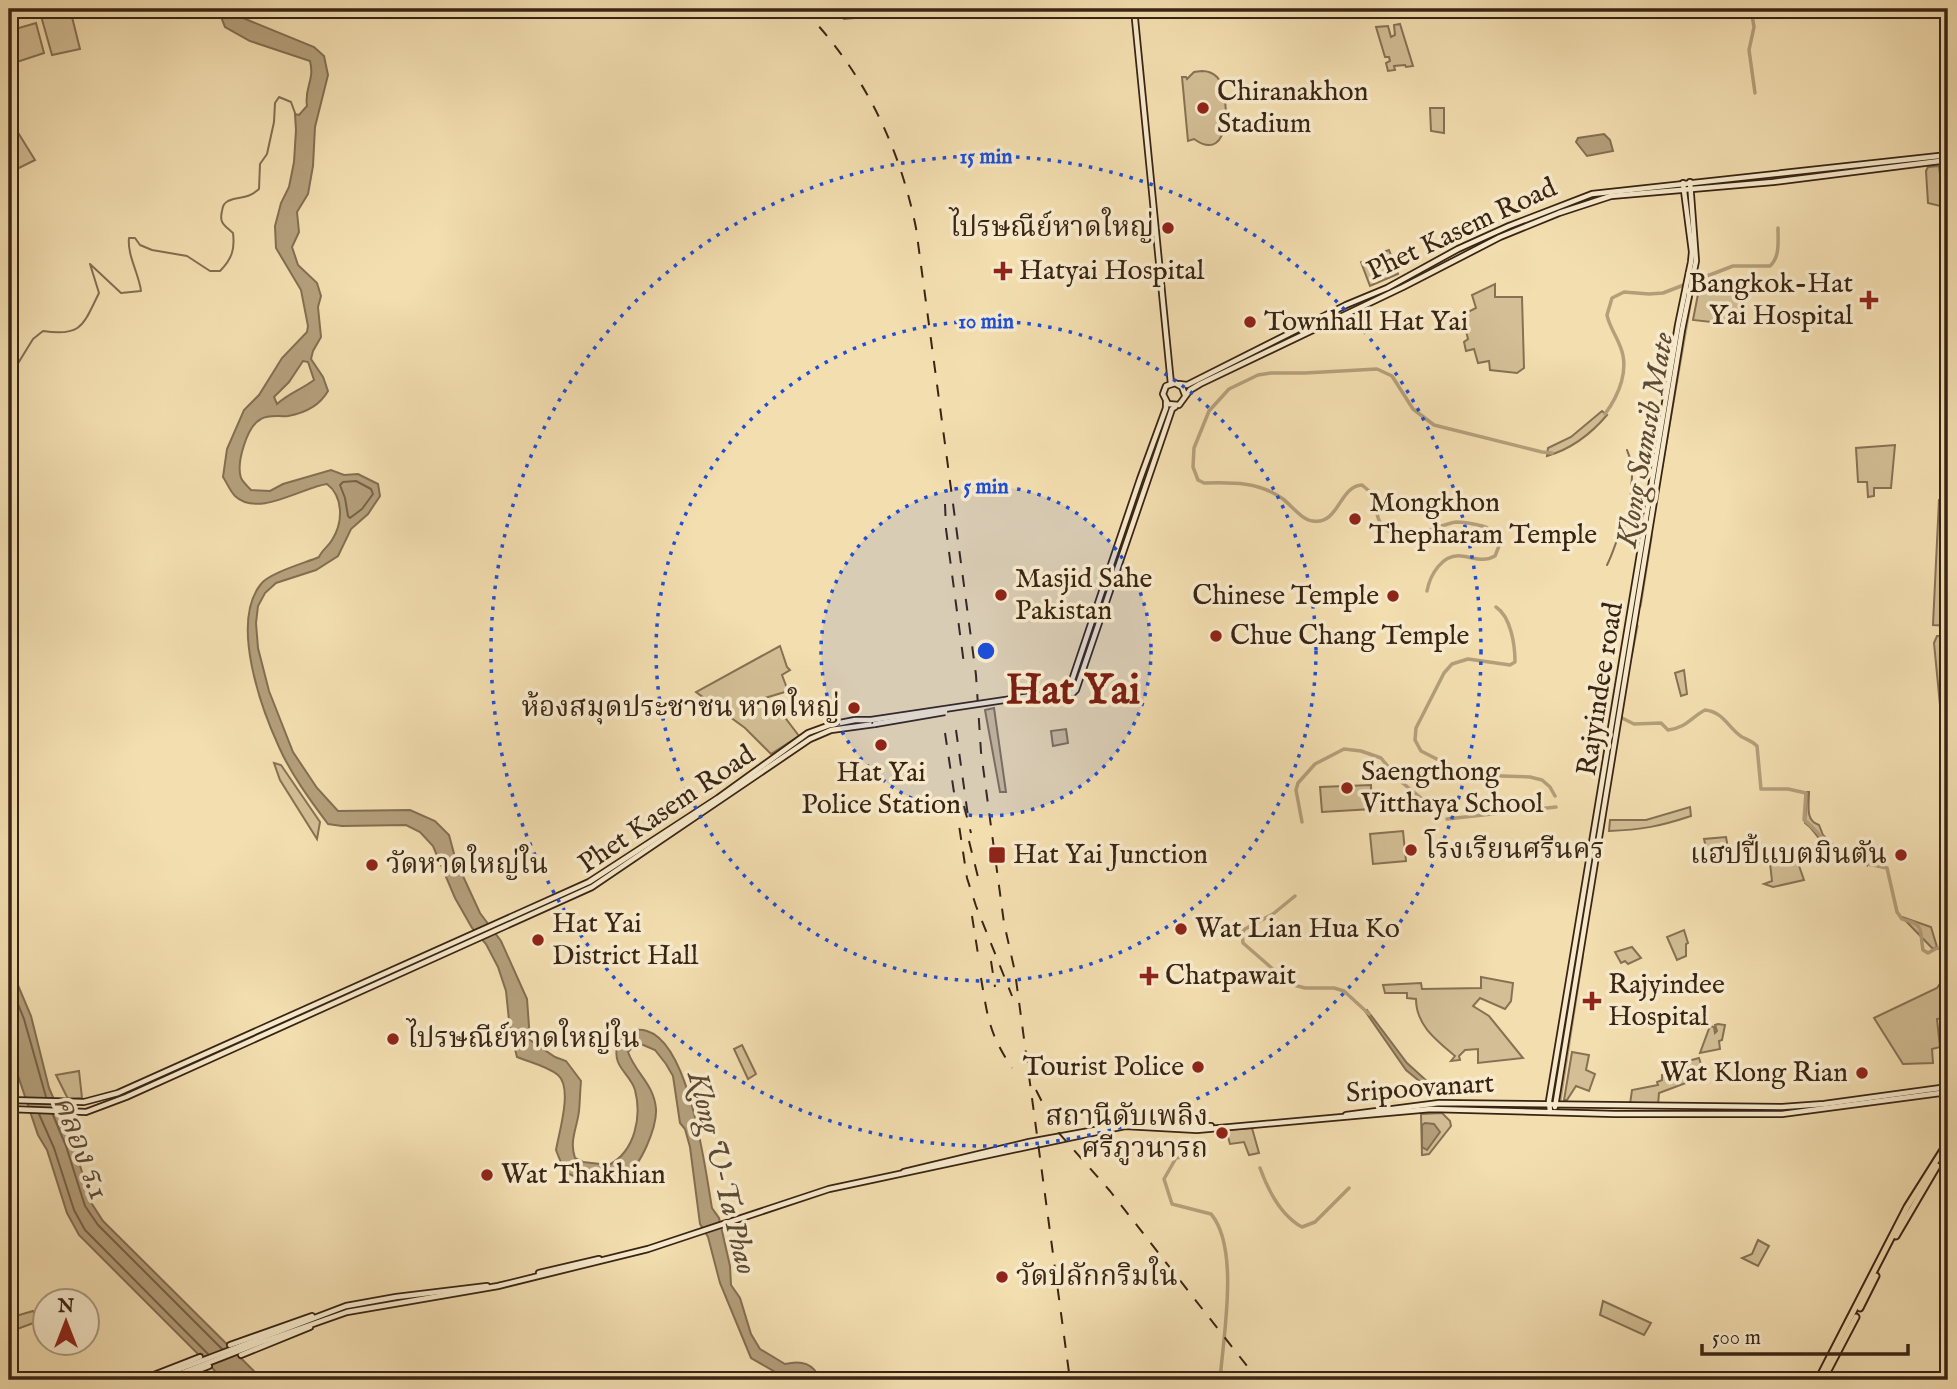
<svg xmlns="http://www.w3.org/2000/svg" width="1957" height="1389" font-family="'IM FELL English','Noto Serif Thai',serif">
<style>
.green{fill:#d3be95;stroke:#867154;stroke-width:2}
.water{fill:#b49f7b;stroke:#836e52;stroke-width:2;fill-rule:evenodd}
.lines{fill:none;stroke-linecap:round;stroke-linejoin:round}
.shore{stroke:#766248;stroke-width:2}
.stream{stroke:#836e52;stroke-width:2}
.canal{stroke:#b49f7b;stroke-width:3.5}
.secondary-casing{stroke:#392414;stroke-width:8}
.primary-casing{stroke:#392414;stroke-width:9}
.secondary{stroke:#f7eacc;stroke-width:4.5}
.primary{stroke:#f3deb0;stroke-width:5}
.rail{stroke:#392414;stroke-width:2;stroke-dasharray:12 12;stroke-linecap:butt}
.secondary-bridge-casing{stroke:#392414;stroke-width:8;stroke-linecap:butt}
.secondary-bridge{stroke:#f7eacc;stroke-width:4.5}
.ring{fill:none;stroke:#1d4ed8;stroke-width:3.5;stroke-dasharray:3.5 7}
.poi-dot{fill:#8f2418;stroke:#f7eacc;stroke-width:2.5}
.labels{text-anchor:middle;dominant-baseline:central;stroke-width:7;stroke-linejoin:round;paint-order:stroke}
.poi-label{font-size:28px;fill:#392414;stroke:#f7eacc;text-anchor:start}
.street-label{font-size:28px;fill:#392414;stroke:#f7eacc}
.water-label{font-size:30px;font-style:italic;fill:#5e4933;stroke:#f7eacc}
.town-label{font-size:42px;font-weight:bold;fill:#7a1f14;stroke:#f7eacc}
.centre{fill:#1d4ed8;stroke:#f7eacc;stroke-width:3.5}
.ring-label{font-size:21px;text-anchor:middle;font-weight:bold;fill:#1d4ed8;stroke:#f7eacc;stroke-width:7;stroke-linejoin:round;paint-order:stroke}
</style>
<rect width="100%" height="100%" fill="#f3deb0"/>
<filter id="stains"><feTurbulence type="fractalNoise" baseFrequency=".00286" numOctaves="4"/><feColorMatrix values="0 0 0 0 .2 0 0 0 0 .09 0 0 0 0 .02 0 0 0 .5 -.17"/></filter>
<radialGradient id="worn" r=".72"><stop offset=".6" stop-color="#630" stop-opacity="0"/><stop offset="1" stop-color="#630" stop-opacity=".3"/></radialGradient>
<g class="green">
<polygon points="834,9 866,9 866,17 844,19 843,11 834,11"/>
<polygon points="71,13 80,49 52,55 41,16"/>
<polygon points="36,23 44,53 17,62 12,30"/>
<polygon points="1400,24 1413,66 1406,67 1405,65 1394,66 1395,70 1388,71 1386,63 1390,61 1389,57 1385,57 1376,27 1388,26 1391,37 1395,35 1394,25"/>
<path d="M1202,71c5,0 10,1 15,6 13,13 16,90 -23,62l-6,2 -6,-64h4l1,2 7,-7z"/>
<polygon points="1430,108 1444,108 1444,133 1431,131"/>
<polygon points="9,118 35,160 9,173"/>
<polygon points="1939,166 1944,207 1928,203 1926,171 1928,167"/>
<polygon points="1389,250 1398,274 1370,286 1361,262 1382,255 1385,262 1383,252"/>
<polygon points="1728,278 1740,280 1746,315 1740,315 1738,325 1693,320 1699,289"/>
<polygon points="1495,284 1495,297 1522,297 1524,368 1517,373 1490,370 1489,361 1478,363 1474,349 1466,351 1464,342 1468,339 1462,315 1476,308 1472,295"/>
<path d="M1602,411l5,4c-16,19 -36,34 -60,41l1,-8 23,-11z"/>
<polygon points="1895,445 1891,488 1874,488 1874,496 1868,497 1867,482 1858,482 1856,448"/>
<polygon points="1948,499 1948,626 1933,625 1939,500"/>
<polygon points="1937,636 1948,636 1948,738 1943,736 1934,643"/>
<polygon points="780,646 787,667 790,670 782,675 788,691 765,698 772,718 783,715 799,736 771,754 745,728 696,692"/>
<polygon points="1684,670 1687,694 1681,696 1675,673"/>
<polygon points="994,708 1006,792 1000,792 985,710"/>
<polygon points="1066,729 1068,743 1053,746 1051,731"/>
<polygon points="274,763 281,765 320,822 317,839 280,780"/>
<polygon points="1371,785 1372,809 1322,812 1320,787"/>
<path d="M1807,792h2c0,13 -4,29 10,33l4,10 15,15 23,2 6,7v6l-11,-10 -24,-3c-4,-7 -6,-8 -11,-12 -6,-5 -7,-11 -16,-17z"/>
<path d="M1690,807l1,9c-30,10 -50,14 -82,15l1,-11h36z"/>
<polygon points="1403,831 1406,861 1373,864 1370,834"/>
<polygon points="1726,837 1728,848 1721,848 1721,852 1707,852 1704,839"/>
<polygon points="1797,860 1804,880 1773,887 1764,884 1772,881 1770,863"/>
<polygon points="1902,917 1931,927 1937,947 1933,949"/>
<polygon points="1684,930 1688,943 1686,944 1686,956 1677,960 1667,937"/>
<polygon points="1632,947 1641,958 1628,964 1625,961 1621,963 1615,952"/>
<polygon points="1946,975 1948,975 1948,1017 1937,1019 1940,1047 1932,1049 1933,1063 1903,1064 1874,1018 1937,988"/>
<path d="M1481,977l32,6 -2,18 -6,8 -25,-11 -7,8 16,10 34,42 -45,5v-14l-13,1 -6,6 1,4 -9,1 4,-5c-19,-16 -39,-31 -39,-57l-9,-1v-5h-22l-2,-8 38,-2 1,6 59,-1z"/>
<polygon points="1718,1024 1725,1025 1722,1040 1719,1041 1720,1049 1700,1053 1710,1026 1714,1027 1715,1033 1717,1031 1715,1025"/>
<polygon points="742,1045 756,1074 748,1079 734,1049"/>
<polygon points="1572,1052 1589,1055 1586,1070 1595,1074 1589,1091 1576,1086 1567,1100 1564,1100"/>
<polygon points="1699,1058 1702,1067 1691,1071 1694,1080 1659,1093 1658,1105 1630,1104 1632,1090 1658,1085 1657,1082 1662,1080 1662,1075 1667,1073 1666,1067"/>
<polygon points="79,1071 82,1098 68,1099 56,1075"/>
<polygon points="1442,1113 1450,1121 1451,1126 1429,1154 1422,1155 1421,1114"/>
<polygon points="1252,1128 1259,1153 1249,1155 1244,1142 1230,1144 1226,1130"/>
<polygon points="1758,1240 1769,1246 1758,1266 1742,1258 1752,1254"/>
<polygon points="1603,1301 1651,1323 1644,1335 1600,1315"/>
<polygon points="33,1311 39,1321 9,1332 9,1318"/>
</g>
<g class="water">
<path d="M218,9h14l6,7 76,31 10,9 4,19 -13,52 -2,39 -5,28 -11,18 2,20 -7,15 6,18 19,18 4,13 -3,11 3,30 -8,14 -2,8 12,18 5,14c-8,14 -23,22 -40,25 -9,1 -18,-2 -27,3 -14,7 -25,44 -20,59 2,4 7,9 10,12l19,1 13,-7 48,-14 13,5 14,-1 20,10 2,12 -12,18 -17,15 -13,27 -22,14 -40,13 -11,10 -7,13 -2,17 2,25 11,43 24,61 24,36 21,23 72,-1 25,11 14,14 7,26 24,52 21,28 26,58 3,41 25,17 11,4 15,20c-1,10 -1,20 -2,30 -2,17 -10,30 -4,47l8,4 26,3c26,-14 33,-48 26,-75 -3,-11 -13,-18 -17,-28 -7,-20 10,-37 29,-31 43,13 58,137 65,177l7,10 11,48 1,19 9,13 11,36 9,15 25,15c17,-4 28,-1 36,16h-17l-6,-7h-21l-26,-15 -31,-75 -12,-46 -8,-13 -10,-77 -5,-18 -5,-6 -7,-47 -7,-12 -11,-14 -14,-6h-6l-7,8c8,22 26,32 28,57 1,18 -15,57 -31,67 -10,7 -47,5 -57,-3 -6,-6 -9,-15 -12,-23 3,-18 17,-62 2,-75 -11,-9 -29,-13 -41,-18l-7,-27 -4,-39 -8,-24 -12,-23 -14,-16 -17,-30 -22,-52 -13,-14 -14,-7 -64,1 -14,-2c-18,-24 -37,-50 -49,-77 -18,-39 -49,-125 -18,-163 8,-11 44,-21 58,-27 3,-7 9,-10 13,-17 11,-17 12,-43 -5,-56 -24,3 -69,34 -92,12 -5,-5 -8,-13 -12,-19l4,-28 17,-39 15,-15 23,-37 25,-26 1,-6 -7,-36 -25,-42 -1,-22 6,-23 8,-16 5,-25 2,-32 -1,-16 4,1 8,-9c-3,-19 8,-25 3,-45l-60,-20 -25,-14zM303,361l5,1 6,18c-12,9 -26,14 -37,24l-3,-7 15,-15z"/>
<polygon points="1604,134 1610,140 1613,151 1587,156 1576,142 1578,138"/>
<polygon points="9,964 31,1016 49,1088 73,1143 92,1204 103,1221 263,1380 224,1380 79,1235 67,1213 47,1150 38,1135 9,1049"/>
<polygon points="1367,1010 1407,1063 1439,1092 1436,1095 1406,1070 1365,1011"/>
<polygon points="1425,1123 1434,1124 1440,1132 1427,1150 1422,1147 1422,1125"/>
</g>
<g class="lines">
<g class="shore">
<polygon points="356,481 371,489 373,494 362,509 350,518 348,516 345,498 340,485 343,482"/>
<polyline points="9,982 24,1019 46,1097"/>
<polyline points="39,1114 54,1148 74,1210 85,1230 208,1354"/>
<polyline points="53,1115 66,1146 85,1206 98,1225 222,1349"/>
</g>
<g class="stream">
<path d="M9,378l24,-39 10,-8c39,6 40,-6 56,-38l-9,-29 31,29 20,-2c-2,-17 -14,-36 -12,-53h6l5,7 12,5 35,6 23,15h10c12,-12 15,-22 13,-38 -9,-8 -14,-10 -11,-22 1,-5 1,-7 6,-10 12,-6 17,0 31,-12l1,-25 7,-10 7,-32 1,-19 4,-6 12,5 4,11"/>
<path d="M1607,565c10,-20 9,-33 27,-50 -9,-27 5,-39 -7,-65"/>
</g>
<g class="canal">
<polyline points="1751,9 1754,27 1749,50 1755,93"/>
<path d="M1605,414c14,-19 25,-45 15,-68 -4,-11 -11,-20 -13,-31l5,-17 12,-6 25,2 14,-1 70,-27h37c10,-9 8,-24 8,-38"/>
<polyline points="1661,470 1694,281"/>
<path d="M1427,591c3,-16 15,-37 34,-35 12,1 22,7 34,0l4,-10c-2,-13 -9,-19 -21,-21 -8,-2 -15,-3 -22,-3 -25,4 -56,29 -76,0 -5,-8 -3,-17 -5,-26l-13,-11c-23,1 -23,40 -49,36 -11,-1 -21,-15 -30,-22 -23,-17 -51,-17 -79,-16l-6,-3 -5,-13 1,-19 15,-37 20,-22 29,-14 13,-2h34l72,-4 15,7 21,33 21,16 108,27 10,1"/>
<polyline points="1640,606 1651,536"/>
<path d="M1496,607c15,10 19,38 19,55l-5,3 -42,-6 -16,5 -8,9 -28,55 -1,12 6,11 47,24 62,2 12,3 8,7 5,9"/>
<polyline points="1631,656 1637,626"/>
<path d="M1620,717l14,7 27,-1 7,7c20,-3 22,-12 37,-20 19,2 23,18 37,27 6,3 10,4 15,9l4,43h27l18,4 -2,27c11,7 27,30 34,33 5,2 13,1 19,1l11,10 19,4 10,44 5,7c24,6 17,11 21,31l5,3 9,-5 11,2"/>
<polyline points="1447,819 1556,807"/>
<polyline points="1302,822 1296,790 1298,783 1315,764 1344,749 1361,751 1381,758 1399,780 1432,807"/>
<polyline points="1295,896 1273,914 1245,929 1242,933 1243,943 1290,984 1305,988 1334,988 1344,991 1369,1014"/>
<polyline points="1560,1100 1582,957"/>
<path d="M1192,1155l-16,3 -12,21 8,25 39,10c29,34 12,124 9,166"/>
<path d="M1260,1168c8,22 20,47 42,59l13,-5 34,-34"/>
</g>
<g class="secondary-casing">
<g id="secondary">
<polyline points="1134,9 1171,384"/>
<polyline points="1179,384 1187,385 1346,305 1387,288 1458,249 1509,226 1592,194 1948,155"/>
<polyline points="1185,395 1182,387 1175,383 1166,386 1163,394 1168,404 1179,405 1190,390 1200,384 1403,287 1500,237 1559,213 1611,196 1773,182 1948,160"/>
<polyline points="1056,692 1069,689 1140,479 1166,408 1166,402"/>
<polyline points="1053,695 1073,693 1076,690 1172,409 1175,407"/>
<polyline points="9,1100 84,1102 118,1093 589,882 718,798 808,733 830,725 855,720 871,720"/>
<polyline points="1555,1107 1682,330 1696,261 1690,182"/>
<polyline points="9,1109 86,1112 126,1097 592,887 810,739 831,730 875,724"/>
<polyline points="1550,1112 1549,1101 1678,325 1691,262 1692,252 1683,183"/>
<polyline points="1346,1115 1439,1103 1782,1107 1824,1104 1948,1087"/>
<polyline points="1164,1126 1211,1126"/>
<polyline points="904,1172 1029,1142 1128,1124"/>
<polyline points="539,1273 599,1259"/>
<polyline points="230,1345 312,1316"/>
<polyline points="241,1355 310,1327"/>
<polyline points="141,1380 200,1357"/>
<polyline points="151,1380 346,1306 396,1297 487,1286"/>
<polyline points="164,1380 259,1343 347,1312 498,1286 648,1249 829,1189 1125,1126 1197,1130 1431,1109 1615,1114 1782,1114 1948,1092"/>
<polyline points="173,1380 209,1366"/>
</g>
</g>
<g class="primary-casing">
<g id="primary">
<polyline points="1896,1236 1937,1166"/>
<polyline points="1860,1308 1876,1276"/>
<polyline points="1818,1380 1907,1207 1948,1142"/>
<polyline points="1823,1380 1856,1317"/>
</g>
</g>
<use href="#secondary" class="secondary"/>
<use href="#primary" class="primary"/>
<g class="rail">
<path d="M803,9c60,62 96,135 113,219l60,447 5,77 23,171 11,49 55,408"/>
<polyline points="945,504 946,529 964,664"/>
<polyline points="956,730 968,816"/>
<polyline points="945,733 967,878 976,906 1012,996"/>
<polyline points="964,806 971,833"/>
<polyline points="969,841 978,877"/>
<polyline points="972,916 978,954"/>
<polyline points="991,961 995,987"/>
<path d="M981,978c7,41 8,55 31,90"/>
<polyline points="1036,1090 1057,1131 1110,1191 1258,1380"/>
</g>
<g class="secondary-bridge-casing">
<g id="secondary-bridge">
<polyline points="871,720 1052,693"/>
<polyline points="875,724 945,712"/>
</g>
</g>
<use href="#secondary-bridge" class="secondary-bridge"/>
</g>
<circle cx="986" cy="651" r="165" fill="#1d4ed8" fill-opacity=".12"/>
<g class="ring">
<circle cx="986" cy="651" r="165"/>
<circle cx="986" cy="651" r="330"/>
<circle cx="986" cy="651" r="495"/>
</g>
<g class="poi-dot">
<circle cx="1203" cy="108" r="7"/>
<circle cx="1168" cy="228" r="7"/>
<path d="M999.5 260.5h7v7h7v7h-7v7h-7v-7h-7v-7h7z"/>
<path d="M1865.5 289.5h7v7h7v7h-7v7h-7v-7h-7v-7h7z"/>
<circle cx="1250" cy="322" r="7"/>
<circle cx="1355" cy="519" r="7"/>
<circle cx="1001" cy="595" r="7"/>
<circle cx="1393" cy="596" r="7"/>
<circle cx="1216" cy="636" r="7"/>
<circle cx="854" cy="708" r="7"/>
<circle cx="881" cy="745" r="7"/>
<circle cx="1347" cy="788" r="7"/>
<circle cx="1411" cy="850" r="7"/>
<rect x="988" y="846" width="18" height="18" rx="3.5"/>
<circle cx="1901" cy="855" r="7"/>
<circle cx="372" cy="865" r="7"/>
<circle cx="1181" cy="929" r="7"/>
<circle cx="538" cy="940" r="7"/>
<path d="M1145.5 965.5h7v7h7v7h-7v7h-7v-7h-7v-7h7z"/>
<path d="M1588.5 990.5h7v7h7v7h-7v7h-7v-7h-7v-7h7z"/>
<circle cx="393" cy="1039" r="7"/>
<circle cx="1198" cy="1067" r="7"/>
<circle cx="1862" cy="1073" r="7"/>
<circle cx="1222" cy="1133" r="7"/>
<circle cx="487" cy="1175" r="7"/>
<circle cx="1002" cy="1277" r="7"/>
</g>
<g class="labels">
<g class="poi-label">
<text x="1217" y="92">Chiranakhon<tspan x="1217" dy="32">Stadium</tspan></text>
<text x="1154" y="228" text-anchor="end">ไปรษณีย์หาดใหญ่</text>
<text x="1019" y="271">Hatyai Hospital</text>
<text x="1853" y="284" text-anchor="end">Bangkok-Hat<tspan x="1853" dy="32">Yai Hospital</tspan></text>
<text x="1264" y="322">Townhall Hat Yai</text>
<text x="1369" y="503">Mongkhon<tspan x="1369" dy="32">Thepharam Temple</tspan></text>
<text x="1015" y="579">Masjid Sahe<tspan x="1015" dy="32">Pakistan</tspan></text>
<text x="1379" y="596" text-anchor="end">Chinese Temple</text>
<text x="1230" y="636">Chue Chang Temple</text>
<text x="840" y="708" text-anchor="end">ห้องสมุดประชาชน หาดใหญ่</text>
<text x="1361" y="772">Saengthong<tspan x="1361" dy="32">Vitthaya School</tspan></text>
<text x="881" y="773" text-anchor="middle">Hat Yai<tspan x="881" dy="32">Police Station</tspan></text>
<text x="1425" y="850">โรงเรียนศรีนคร</text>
<text x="1013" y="855">Hat Yai Junction</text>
<text x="1887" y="855" text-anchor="end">แฮปปี้แบตมินตัน</text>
<text x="386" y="865">วัดหาดใหญ่ใน</text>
<text x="552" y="924">Hat Yai<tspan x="552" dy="32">District Hall</tspan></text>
<text x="1195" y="929">Wat Lian Hua Ko</text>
<text x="1165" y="976">Chatpawait</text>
<text x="1608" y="985">Rajyindee<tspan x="1608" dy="32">Hospital</tspan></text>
<text x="407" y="1039">ไปรษณีย์หาดใหญ่ใน</text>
<text x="1184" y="1067" text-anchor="end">Tourist Police</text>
<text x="1848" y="1073" text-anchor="end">Wat Klong Rian</text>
<text x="1208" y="1117" text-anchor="end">สถานีดับเพลิง<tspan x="1208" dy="32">ศรีภูวนารถ</tspan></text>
<text x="501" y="1175">Wat Thakhian</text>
<text x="1016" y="1277">วัดปลักกริมใน</text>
</g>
<g class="street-label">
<text transform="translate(1462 230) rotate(-25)">Phet Kasem Road</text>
<text transform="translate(1601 689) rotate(-81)">Rajyindee road</text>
<text transform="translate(667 810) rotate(-34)">Phet Kasem Road</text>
<text transform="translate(1420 1089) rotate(-4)">Sripoovanart</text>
</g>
<g class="water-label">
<text transform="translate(1646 440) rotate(-80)">Klong Samsib Mate</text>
<text transform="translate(80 1148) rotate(69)">คลอง ร.1</text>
<text transform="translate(721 1173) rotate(76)">Klong U-Ta Phao</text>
</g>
<g class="town-label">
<text x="1073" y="691">Hat Yai</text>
</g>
</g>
<circle cx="986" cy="651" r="10" class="centre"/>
<g class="ring-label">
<text x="986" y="163">15 min</text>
<text x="986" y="328">10 min</text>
<text x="986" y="493">5 min</text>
</g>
<rect width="1957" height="1389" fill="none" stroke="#f3deb0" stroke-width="35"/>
<rect x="10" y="10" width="1936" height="1368" fill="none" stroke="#392414" stroke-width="3.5"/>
<rect x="18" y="18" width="1922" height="1354" fill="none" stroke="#392414" stroke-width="2"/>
<g transform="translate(66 1322)"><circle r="33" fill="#f7eacc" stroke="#ab9b82" stroke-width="2"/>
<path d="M0-5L12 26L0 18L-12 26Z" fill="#8f2418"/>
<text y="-10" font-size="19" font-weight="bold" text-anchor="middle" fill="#392414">N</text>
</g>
<path d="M1702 1344v10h206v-10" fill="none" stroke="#392414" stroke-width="3.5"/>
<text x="1712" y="1344" font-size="21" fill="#392414" stroke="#f7eacc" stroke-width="5" paint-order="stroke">500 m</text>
<rect width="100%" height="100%" filter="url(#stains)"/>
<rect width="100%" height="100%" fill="url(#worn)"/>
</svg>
